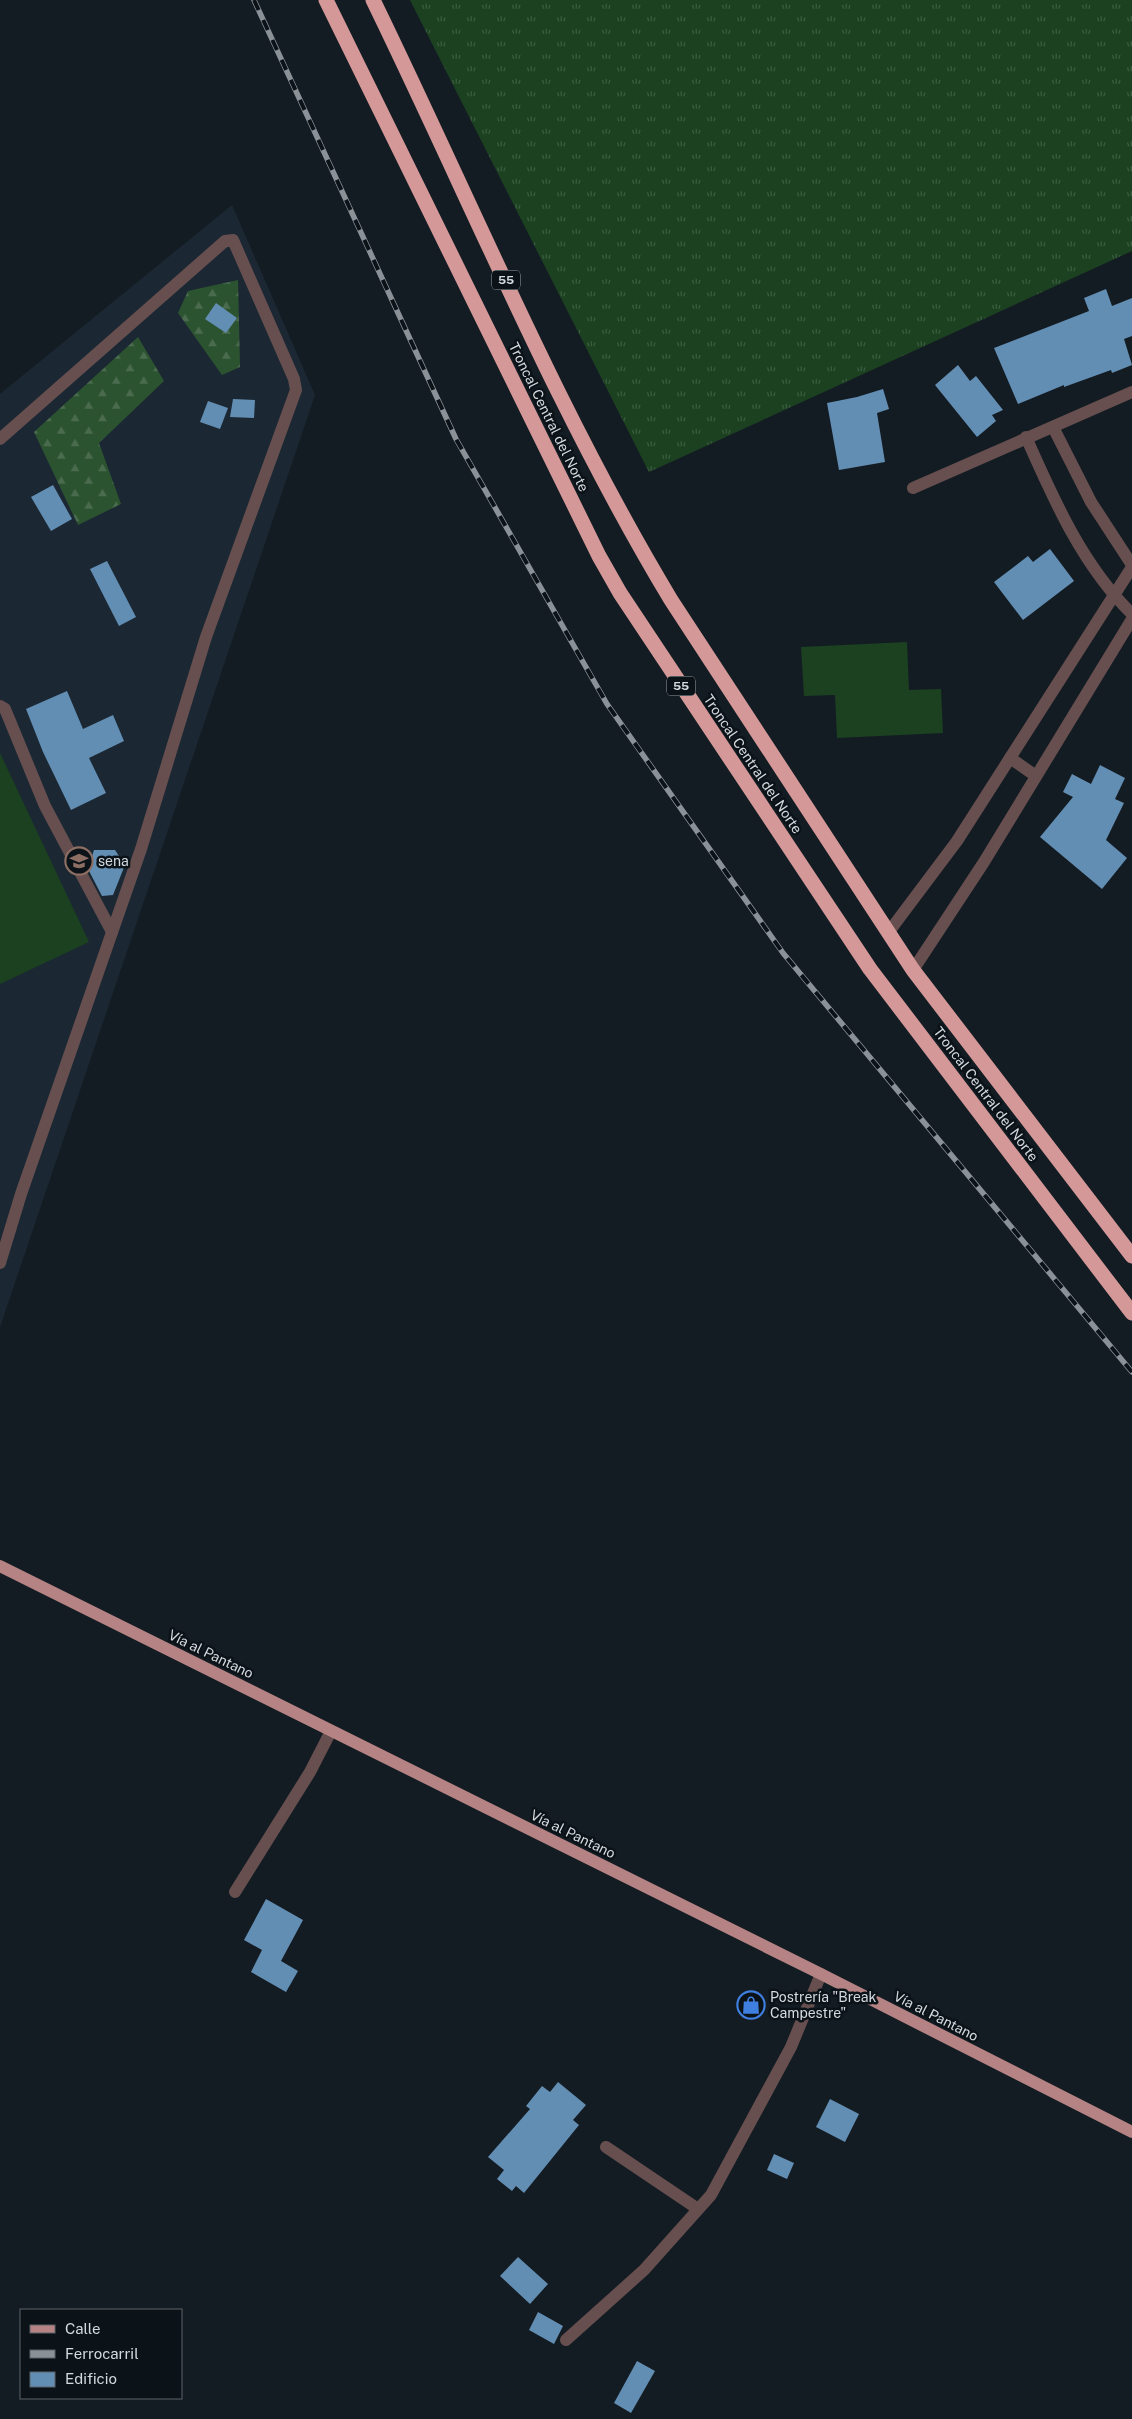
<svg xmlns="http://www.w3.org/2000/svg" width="1132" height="2419" font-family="'Public Sans',sans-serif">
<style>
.built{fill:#1b2833}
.grass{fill:url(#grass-tufts)}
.forest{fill:url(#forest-firs)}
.pitch{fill:#1b4120}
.building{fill:#638eb3}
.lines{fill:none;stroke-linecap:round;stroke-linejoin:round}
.minor{stroke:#674f4f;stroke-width:12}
.major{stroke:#b58383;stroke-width:12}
.highway{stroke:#d49898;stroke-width:15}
.rail-casing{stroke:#8b9297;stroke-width:5.5}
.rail{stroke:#0b1319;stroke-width:4;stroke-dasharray:11;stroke-linecap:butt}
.labels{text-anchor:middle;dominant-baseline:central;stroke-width:5;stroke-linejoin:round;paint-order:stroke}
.shield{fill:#0b1319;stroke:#989ea4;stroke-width:1}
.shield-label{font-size:12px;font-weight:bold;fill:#d5dadf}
.street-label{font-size:14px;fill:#d5dadf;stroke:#0b1319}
.poi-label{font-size:14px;fill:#d5dadf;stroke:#0b1319;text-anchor:start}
</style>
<defs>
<pattern id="grass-tufts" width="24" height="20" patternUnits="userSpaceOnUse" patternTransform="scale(1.25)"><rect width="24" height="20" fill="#1b4120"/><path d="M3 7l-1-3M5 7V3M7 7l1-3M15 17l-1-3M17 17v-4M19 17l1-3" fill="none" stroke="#3b5c40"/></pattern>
<pattern id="forest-firs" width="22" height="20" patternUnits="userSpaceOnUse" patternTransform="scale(1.25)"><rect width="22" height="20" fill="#2c5330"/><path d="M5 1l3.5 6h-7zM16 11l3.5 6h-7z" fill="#4a6b4e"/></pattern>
</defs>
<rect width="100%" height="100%" fill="#141c23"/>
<polygon class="built" points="232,205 315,395 0,1327 0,394"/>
<polygon class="grass" points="410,0 1132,0 1132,251 649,472"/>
<g class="forest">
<polygon points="238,280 240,367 222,375 178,313 188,291"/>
<polygon points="138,337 164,381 99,443 121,504 78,525 34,432"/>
</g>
<g class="pitch">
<polygon points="907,642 909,690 941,689 943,733 837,738 835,695 804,696 801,647"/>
<polygon points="0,753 89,942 0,984"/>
</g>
<g class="building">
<polygon points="1106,289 1112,306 1132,298 1132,336 1124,339 1132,365 1112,373 1111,370 1064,387 1064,385 1018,404 994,348 1089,311 1084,298"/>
<polygon points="216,303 237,318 226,333 205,319"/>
<polygon points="958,365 970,381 976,376 1003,410 992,415 996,421 977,437 935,385"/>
<polygon points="883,389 889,409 877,413 885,462 839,470 827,403 857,397"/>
<polygon points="233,399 255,400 254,418 230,417"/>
<polygon points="208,401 228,408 220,429 200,422"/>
<polygon points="53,485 72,519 51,531 31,497"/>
<polygon points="1050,549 1074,581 1023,620 994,582 1028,556 1033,562"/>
<polygon points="107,561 136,617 119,626 90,569"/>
<polygon points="67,691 83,729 113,715 124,741 89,758 106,793 71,810 43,752 26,709"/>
<polygon points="1100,765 1125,778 1115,799 1124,803 1106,840 1127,858 1102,889 1040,837 1073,797 1063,792 1072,774 1091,784"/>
<polygon points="94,850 115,850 125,865 113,895 102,896 88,869"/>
<polygon points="266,1899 303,1920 281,1961 298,1971 286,1992 251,1972 262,1950 244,1940"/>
<polygon points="558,2082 586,2105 573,2120 579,2125 524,2193 516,2186 512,2191 497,2179 504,2170 488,2157 530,2109 526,2106 542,2086 550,2092"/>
<polygon points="830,2099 859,2114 845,2142 816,2127"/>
<polygon points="774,2154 794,2163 787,2179 767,2170"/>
<polygon points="518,2257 548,2284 530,2304 500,2276"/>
<polygon points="538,2312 563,2326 554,2344 529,2330"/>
<polygon points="637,2361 655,2371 631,2413 614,2403"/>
</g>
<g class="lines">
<g class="minor">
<polyline points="1053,427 1091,502 1132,565"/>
<path d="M1026,437c28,63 56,128 106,177"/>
<polyline points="0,439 225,241 233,240 294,379 296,390 206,637 141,849 21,1194 0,1263"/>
<polyline points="913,488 1132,392"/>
<polyline points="0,706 5,709 45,806 112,932"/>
<polyline points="1010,758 1036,776"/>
<polyline points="888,933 957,841 1132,567"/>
<polyline points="913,970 984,862 1132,619"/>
<polyline points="235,1892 310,1772 331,1731"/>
<polyline points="606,2147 698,2209"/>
<polyline points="566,2340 644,2270 711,2195 791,2047 821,1974"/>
</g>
<polyline class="major" points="0,1566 821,1974 1132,2132"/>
<g class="highway">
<polyline points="326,0 599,556 620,593 870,969 1132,1313"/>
<path d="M373,0c98,201 183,409 298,600l242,370 219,286"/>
</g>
<g class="rail-casing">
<polyline id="rail" points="254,0 456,439 607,704 783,953 1132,1372"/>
</g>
<use href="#rail" class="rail"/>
</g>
<defs>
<g id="university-ring" transform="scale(1.4375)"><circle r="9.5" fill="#0b1319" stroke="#8d6e63" stroke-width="1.5"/><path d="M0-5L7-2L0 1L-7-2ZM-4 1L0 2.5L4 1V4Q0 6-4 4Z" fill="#8d6e63"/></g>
<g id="shop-ring" transform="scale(1.4375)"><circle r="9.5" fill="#0b1319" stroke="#3f7fe0" stroke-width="1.5"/><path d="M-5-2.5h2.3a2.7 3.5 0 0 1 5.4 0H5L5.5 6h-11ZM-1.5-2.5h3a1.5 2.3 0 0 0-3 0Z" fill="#3f7fe0"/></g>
</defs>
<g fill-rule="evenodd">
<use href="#university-ring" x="79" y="861"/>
<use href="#shop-ring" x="751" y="2005"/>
</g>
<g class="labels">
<g class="shield">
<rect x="492" y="270.5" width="28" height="19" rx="4"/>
<rect x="667" y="676.5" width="28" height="19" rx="4"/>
</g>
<g class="shield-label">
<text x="506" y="280">55</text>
<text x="681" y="686">55</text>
</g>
<g class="street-label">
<text transform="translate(549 417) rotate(64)">Troncal Central del Norte</text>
<text transform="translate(753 764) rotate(56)">Troncal Central del Norte</text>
<text transform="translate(986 1094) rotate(53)">Troncal Central del Norte</text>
<text transform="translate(211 1654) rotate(26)">Vía al Pantano</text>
<text transform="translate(573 1834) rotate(26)">Vía al Pantano</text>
<text transform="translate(936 2016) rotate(27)">Vía al Pantano</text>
</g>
<g class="poi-label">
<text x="98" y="861">sena</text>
<text x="770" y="1997">Postrería "Break<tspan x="770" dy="16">Campestre"</tspan></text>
</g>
</g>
<rect x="20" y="2309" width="162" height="90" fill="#0b1319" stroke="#5c6368"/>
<rect x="30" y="2325" width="25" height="8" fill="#b58383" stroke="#5c6368"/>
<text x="65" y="2334" font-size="15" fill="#d5dadf">Calle</text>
<rect x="30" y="2350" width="25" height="8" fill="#8b9297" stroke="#5c6368"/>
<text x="65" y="2359" font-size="15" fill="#d5dadf">Ferrocarril</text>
<rect x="30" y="2372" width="25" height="15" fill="#638eb3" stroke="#5c6368"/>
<text x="65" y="2384" font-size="15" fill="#d5dadf">Edificio</text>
</svg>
